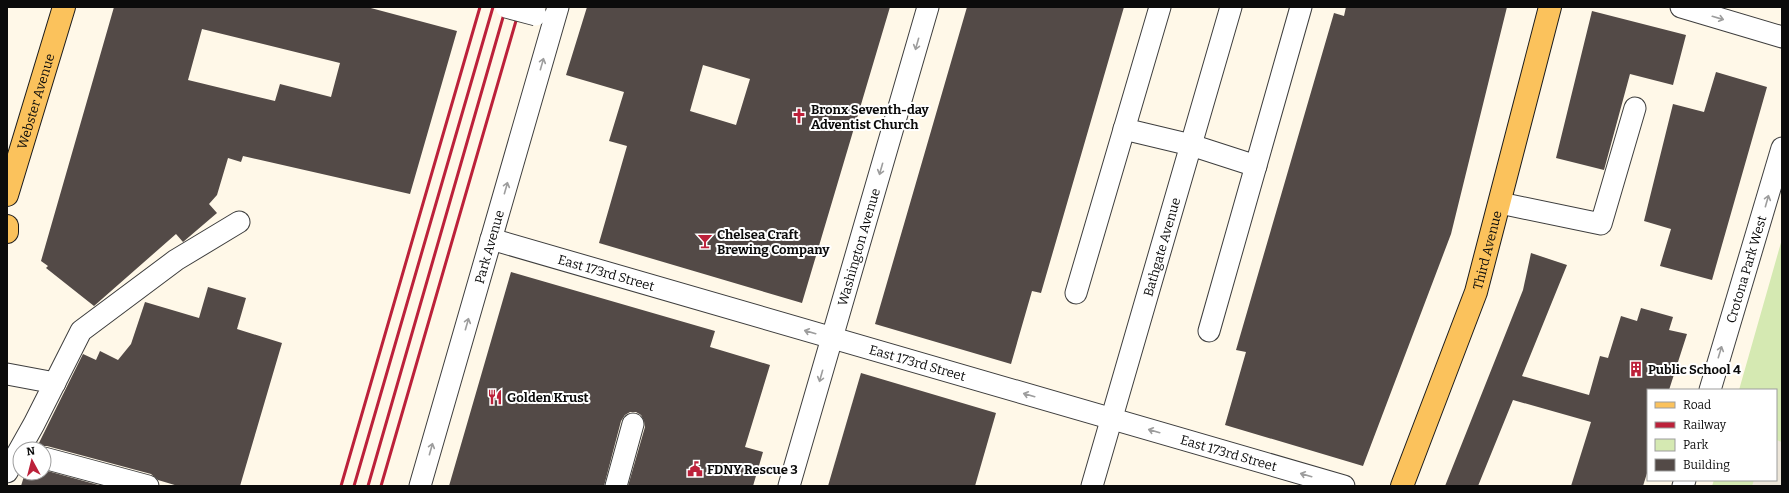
<svg xmlns="http://www.w3.org/2000/svg" width="1789" height="493" font-family="Bitter,serif">
<style>
.green{fill:#d5e9b2}
.plaza{fill:#ede6d9}
.building{fill:#534a47;fill-rule:evenodd}
.lines{fill:none;stroke-linecap:round;stroke-linejoin:round}
.minor-casing{stroke:#3e3e3e;stroke-width:23}
.major-casing{stroke:#1c1c1c;stroke-width:24}
.minor{stroke:#fff;stroke-width:21}
.major{stroke:#fbc25c;stroke-width:22}
.rail{stroke:#bc213a;stroke-width:3}
.minor-bridge-casing{stroke:#3e3e3e;stroke-width:23;stroke-linecap:butt}
.minor-bridge{stroke:#fff;stroke-width:21}
.oneway{stroke:#9d9d9d}
.labels{text-anchor:middle;dominant-baseline:central;stroke-width:4;stroke-linejoin:round;paint-order:stroke}
.street-label{font-size:13px;fill:#0b0b0b;stroke:#fff}
.poi-label{font-size:13px;font-weight:bold;fill:#0b0b0b;stroke:#fff;text-anchor:start}
</style>
<rect width="100%" height="100%" fill="#fff8e8"/>
<polygon class="green" points="1782,239 1782,486 1712,486 1714,480 1776,480 1776,390 1739,390"/>
<polygon class="plaza" points="1776,440 1782,442 1782,486 1752,486 1754,480 1776,480"/>
<g class="building">
<path d="M114,7h253l90,24 -47,163 -167,-38 -2,6 -13,-4 -11,37 -8,9 8,9 -34,29 -7,-8 -82,72 -48,-38 2,-2 -7,-5zM202,29l138,34 -9,34 -51,-13 -5,17 -87,-21z"/>
<path d="M587,7h303l-88,296 -203,-60 28,-97 -18,-5 15,-49 -58,-17zM703,65l47,14 -14,46 -46,-14z"/>
<polygon points="967,7 1124,7 1041,293 1032,291 1011,364 875,324"/>
<polygon points="1346,7 1507,7 1451,234 1363,466 1225,425 1246,352 1236,350 1334,13 1344,16"/>
<polygon points="1592,11 1686,35 1673,85 1630,74 1604,170 1556,158"/>
<polygon points="1716,72 1767,87 1712,280 1660,266 1671,229 1644,221 1673,104 1704,112"/>
<polygon points="1531,253 1567,265 1522,376 1589,395 1600,356 1608,358 1621,316 1637,321 1641,308 1673,317 1669,330 1687,334 1669,390 1648,390 1648,470 1643,486 1571,486 1591,422 1513,400 1478,486 1445,486 1523,290"/>
<polygon points="511,272 715,331 710,347 770,365 745,447 763,452 753,486 628,486 645,427 644,421 641,415 636,412 630,412 625,415 621,421 604,486 449,486"/>
<polygon points="208,287 246,298 237,329 282,343 240,486 178,486 158,480 151,474 47,446 41,446 36,449 83,354 96,360 100,351 118,360 131,344 145,302 199,318"/>
<polygon points="861,373 996,413 975,486 828,486"/>
<polygon points="44,470 102,486 21,486 25,473 44,473"/>
</g>
<g class="lines">
<g class="minor-casing">
<g id="minor">
<polyline points="1681,7 1782,37"/>
<polyline points="1124,129 1191,145 1256,166"/>
<polyline points="1500,203 1601,224 1635,108"/>
<path id="s1" d="M491,239l853,247"/>
<polyline points="1076,293 1160,7"/>
<polyline points="1209,331 1301,7"/>
<polyline points="7,374 55,383"/>
<path id="s2" d="M1710,390l72,-242"/>
<polyline points="44,458 148,486"/>
<polyline points="7,472 34,424 81,331 176,260 239,222"/>
<path id="s3" d="M420,486l138,-479"/>
<polyline points="616,486 633,424"/>
<path id="s4" d="M789,486l139,-479"/>
<path id="s5" d="M1092,486l139,-479"/>
<polyline points="1683,486 1685,480"/>
</g>
</g>
<g class="major-casing">
<g id="major">
<path id="s6" d="M7,195l57,-188"/>
<polyline points="7,226 7,232"/>
<path id="s7" d="M1402,486l74,-194 74,-285"/>
</g>
</g>
<use href="#minor" class="minor"/>
<use href="#major" class="major"/>
<g class="rail">
<polyline points="341,486 480,7"/>
<polyline points="354,486 493,7"/>
<polyline points="368,486 506,7"/>
<polyline points="381,486 520,7"/>
</g>
<g class="minor-bridge-casing">
<polyline id="minor-bridge" points="506,7 536,15"/>
</g>
<use href="#minor-bridge" class="minor-bridge"/>
</g>
<defs><path id="oneway-shaft" d="M-6 0H5M1.5-3L5.5 0L1.5 3" fill="none" stroke-width="1.6" stroke-linecap="round" stroke-linejoin="round"/></defs>
<g class="oneway">
<use href="#oneway-shaft" transform="translate(1718 18) rotate(16)"/>
<use href="#oneway-shaft" transform="translate(917 44) rotate(106)"/>
<use href="#oneway-shaft" transform="translate(542 64) rotate(-74)"/>
<use href="#oneway-shaft" transform="translate(881 169) rotate(106)"/>
<use href="#oneway-shaft" transform="translate(506 188) rotate(-74)"/>
<use href="#oneway-shaft" transform="translate(1767 201) rotate(-74)"/>
<use href="#oneway-shaft" transform="translate(467 324) rotate(-74)"/>
<use href="#oneway-shaft" transform="translate(810 332) rotate(-164)"/>
<use href="#oneway-shaft" transform="translate(1720 352) rotate(-73)"/>
<use href="#oneway-shaft" transform="translate(821 376) rotate(106)"/>
<use href="#oneway-shaft" transform="translate(1029 395) rotate(-164)"/>
<use href="#oneway-shaft" transform="translate(1154 431) rotate(-164)"/>
<use href="#oneway-shaft" transform="translate(431 449) rotate(-74)"/>
<use href="#oneway-shaft" transform="translate(1306 475) rotate(-164)"/>
</g>
<defs>
<g id="church-bare" transform="scale(1.2)"><path d="M-1.2-6h2.4v3.5h3.3v2.4h-3.3V6h-2.4V-.1h-3.3v-2.4h3.3Z" fill="#bc213a" stroke="#fff" stroke-width="2.5" paint-order="stroke"/></g>
<g id="bar-bare" transform="scale(1.2)"><path d="M-6-5H6L.8 .8V4.5H3.5V6h-7V4.5H-.8V.8Z" fill="#bc213a" stroke="#fff" stroke-width="2.5" paint-order="stroke"/></g>
<g id="building-bare" transform="scale(1.2)"><path d="M-4-6H4V6H1V3H-1V6H-4ZM-2.5-4.3h1.7v1.8h-1.7ZM.8-4.3h1.7v1.8H.8ZM-2.5-1h1.7V.8h-1.7ZM.8-1h1.7V.8H.8Z" fill="#bc213a" stroke="#fff" stroke-width="2.5" paint-order="stroke"/></g>
<g id="restaurant-bare" transform="scale(1.2)"><path d="M-5-6h1v4h1v-4h1v4h1v-4h1v5L-1.5 .5V6h-2V.5L-5-1ZM5-6V6H3V1.5H1.5Q1.5-4 5-6Z" fill="#bc213a" stroke="#fff" stroke-width="2.5" paint-order="stroke"/></g>
<g id="civic-bare" transform="scale(1.2)"><path d="M-.6-6.5H3V-4.5H.6V-3L4-1V1h2V6H-6V1h2V-1L-.6-3ZM-1.2 2.5V6h2.4V2.5Z" fill="#bc213a" stroke="#fff" stroke-width="2.5" paint-order="stroke"/></g>
</defs>
<g fill-rule="evenodd">
<use href="#church-bare" x="799" y="116"/>
<use href="#bar-bare" x="705" y="241"/>
<use href="#building-bare" x="1636" y="369"/>
<use href="#restaurant-bare" x="495" y="397"/>
<use href="#civic-bare" x="695" y="469"/>
</g>
<g class="labels">
<g class="street-label">
<text stroke="none"><textPath href="#s6" startOffset="98">Webster Avenue</textPath></text>
<text stroke="none"><textPath href="#s3" startOffset="249">Park Avenue</textPath></text>
<text stroke="none"><textPath href="#s4" startOffset="249">Washington Avenue</textPath></text>
<text stroke="none"><textPath href="#s5" startOffset="249">Bathgate Avenue</textPath></text>
<text stroke="none"><textPath href="#s7" startOffset="251">Third Avenue</textPath></text>
<text stroke="none"><textPath href="#s2" startOffset="126">Crotona Park West</textPath></text>
<text stroke="none"><textPath href="#s1" startOffset="120">East 173rd Street</textPath></text>
<text stroke="none"><textPath href="#s1" startOffset="444">East 173rd Street</textPath></text>
<text stroke="none"><textPath href="#s1" startOffset="768">East 173rd Street</textPath></text>
</g>
<g class="poi-label">
<text x="811" y="109">Bronx Seventh-day<tspan x="811" dy="15">Adventist Church</tspan></text>
<text x="717" y="234">Chelsea Craft<tspan x="717" dy="15">Brewing Company</tspan></text>
<text x="1648" y="369">Public School 4</text>
<text x="507" y="397">Golden Krust</text>
<text x="707" y="469">FDNY Rescue 3</text>
</g>
</g>
<rect width="1789" height="493" fill="none" stroke="#0b0b0b" stroke-width="16"/>
<rect x="1647" y="389" width="130" height="92" fill="#ffffff" stroke="#9d9d9d"/>
<rect x="1655" y="402" width="20" height="6" fill="#fbc25c" stroke="#9d9d9d"/>
<text x="1683" y="409" font-size="12" fill="#0b0b0b">Road</text>
<rect x="1655" y="422" width="20" height="6" fill="#bc213a" stroke="#9d9d9d"/>
<text x="1683" y="429" font-size="12" fill="#0b0b0b">Railway</text>
<rect x="1655" y="439" width="20" height="12" fill="#d5e9b2" stroke="#9d9d9d"/>
<text x="1683" y="449" font-size="12" fill="#0b0b0b">Park</text>
<rect x="1655" y="459" width="20" height="12" fill="#534a47" stroke="#9d9d9d"/>
<text x="1683" y="469" font-size="12" fill="#0b0b0b">Building</text>
<g transform="translate(32 461) rotate(353)"><circle r="19" fill="#ffffff" stroke="#9d9d9d"/>
<path d="M0-3L7 15L0 10L-7 15Z" fill="#bc213a"/>
<text y="-6" font-size="11" font-weight="bold" text-anchor="middle" fill="#0b0b0b">N</text>
</g>
</svg>
